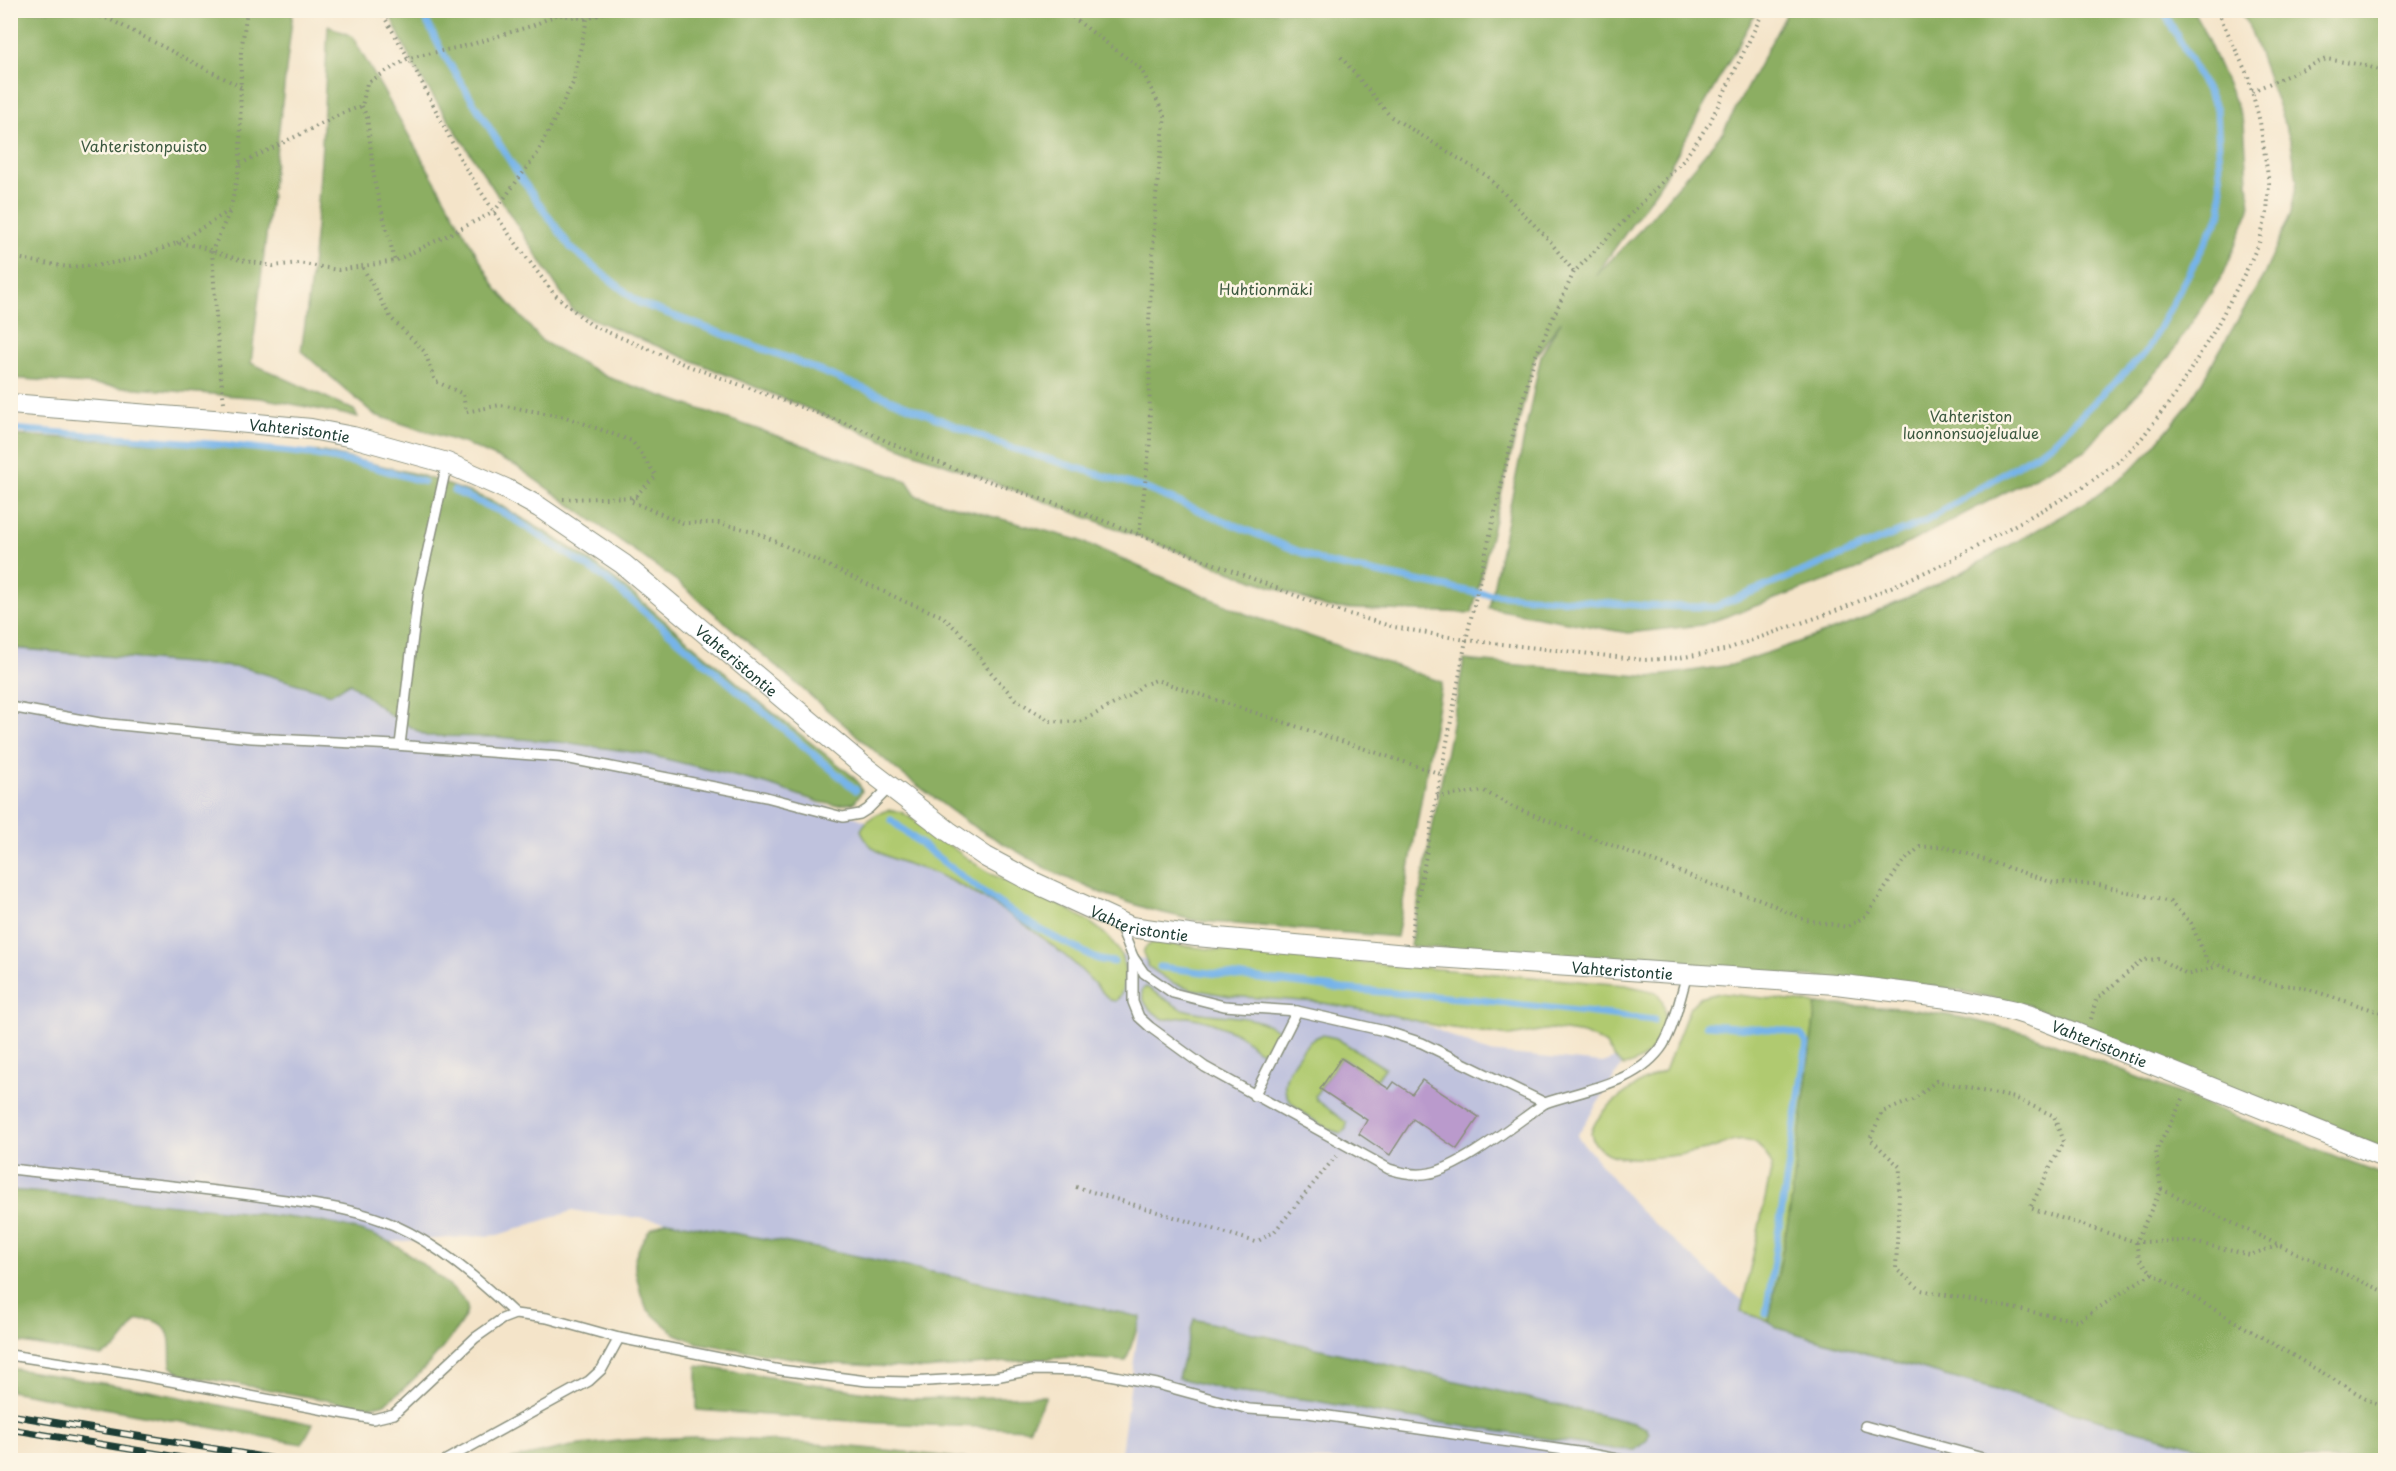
<svg xmlns="http://www.w3.org/2000/svg" width="2396" height="1471" font-family="'Playpen Sans',sans-serif">
<style>
.industrial{fill:#bfc2dd}
.green{fill:#b0ca70;stroke:#688452;stroke-width:1.5}
.forest{fill:#8cae62;stroke:#56764b;stroke-width:1.5}
.lines{fill:none;stroke-linecap:round;stroke-linejoin:round}
.stream{stroke:#76b4e9;stroke-width:7}
.building{fill:#ba9acc}
.lane-casing{stroke:#8a907e;stroke-width:12}
.street-casing{stroke:#8a907e;stroke-width:22}
.path{stroke:#8a907e;stroke-width:4;stroke-dasharray:1.5 4.5;stroke-linecap:butt}
.lane{stroke:#fff;stroke-width:9}
.street{stroke:#fff;stroke-width:20}
.rail-casing{stroke:#1f3d34;stroke-width:7}
.rail{stroke:#fcf5e5;stroke-width:4.5;stroke-dasharray:14;stroke-linecap:butt}
.labels{text-anchor:middle;dominant-baseline:central;stroke-width:5;stroke-linejoin:round;paint-order:stroke}
.park-label{font-size:15px;fill:#3c5940;stroke:#fcf5e5}
.street-label{font-size:15px;fill:#1f3d34;stroke:#fcf5e5}
</style>
<rect width="100%" height="100%" fill="#fcf5e5"/>
<filter id="ink" filterUnits="userSpaceOnUse"><feTurbulence type="fractalNoise" baseFrequency=".0167" numOctaves="2"/><feDisplacementMap in="SourceGraphic" scale="12" xChannelSelector="R" yChannelSelector="G"/><feConvolveMatrix kernelMatrix="1 2 1 2 8 2 1 2 1" color-interpolation-filters="sRGB"/></filter>
<filter id="wash" filterUnits="userSpaceOnUse"><feTurbulence type="fractalNoise" baseFrequency=".008" numOctaves="4" result="noise"/><feDisplacementMap in="SourceGraphic" scale="24" xChannelSelector="R" yChannelSelector="G"/><feGaussianBlur stdDeviation="1.35" result="paint"/><feColorMatrix in="noise" values="0 0 0 0 0 0 0 0 0 0 0 0 0 0 0 0 0 1.4 0 .05"/><feComposite in="paint" operator="in"/></filter>
<g filter="url(#wash)">
<rect width="100%" height="100%" fill="#f4e4c9"/>
<polygon class="industrial" points="10,648 245,668 330,694 350,683 390,715 426,736 497,737 570,743 646,754 766,784 923,842 1074,945 1392,1010 1487,1052 1603,1063 1630,1052 1577,1136 1640,1211 1726,1287 1777,1328 2243,1460 1120,1460 1140,1317 838,1252 667,1221 572,1211 498,1235 389,1242 366,1233 210,1209 11,1190"/>
<g class="green">
<path d="M888,810l13,2c31,18 57,42 87,60 39,22 139,49 137,103 -1,10 -2,19 -9,26l-6,-1c-15,-15 -29,-32 -46,-45 -38,-32 -82,-60 -127,-81 -24,-11 -67,-14 -76,-44 6,-12 15,-16 27,-20z"/>
<path d="M1153,942l73,9 399,34 31,7c23,22 -2,72 -33,74l-5,-4 -13,-18 -21,-10 -13,-2 -20,-3 -41,7 -14,-2 -58,-8 -47,-11 -74,-13 -87,-6 -38,-7 -19,-6 -24,-16 -6,-14 2,-5z"/>
<path d="M1146,987c13,7 23,17 37,22 30,10 71,2 97,23l-3,14 -7,7c-16,1 -20,-13 -32,-19 -14,-7 -34,-15 -50,-17 -8,-1 -15,3 -24,2 -12,-7 -22,-14 -22,-29z"/>
<path d="M1719,993l97,11 -26,207 -21,110 -28,-9 31,-146c-4,-10 -10,-20 -21,-24 -16,-5 -29,4 -45,8 -23,5 -81,14 -101,2 -8,-4 -12,-10 -14,-18 5,-26 50,-54 74,-63l25,-64 9,-9z"/>
<path d="M1322,1035l14,3 49,30 -9,13 -35,-23 -26,38 2,4 30,23 -1,6 -5,4c-12,-2 -21,-9 -30,-15 -29,-18 -35,-32 -13,-62 7,-10 12,-17 24,-21z"/>
</g>
<g class="forest">
<polygon points="10,11 293,11 251,363 354,410 358,417 261,398 11,378"/>
<polygon points="388,11 1757,11 1659,186 1595,276 1643,227 1723,132 1788,11 2193,11 2202,27 2244,123 2250,209 2224,273 2169,357 2086,450 1857,570 1702,625 1628,633 1489,608 1541,355 1561,321 1535,357 1472,613 1328,608 897,446 573,311 414,67"/>
<polygon points="2240,11 2385,11 2385,1150 2028,1005 1939,987 1410,946 1464,660 1651,677 1732,665 1853,623 1959,574 2093,498 2129,472 2154,446 2188,405 2264,275 2291,213 2297,181 2291,142 2251,31"/>
<path d="M328,26l24,10 144,252 46,53 65,36 300,104 10,15 162,44 167,74 196,68 -45,255 -199,-16 -47,-11 -50,-17 -50,-22 -83,-48 -70,-52 -220,-189 -162,-116 -50,-22 -91,-29 -74,-64c17,-107 22,-216 27,-325z"/>
<polygon points="10,435 323,452 420,475 474,494 496,503 547,533 595,564 638,598 767,708 849,773 858,782 862,791 854,803 835,805 819,802 766,784 646,754 570,743 497,737 426,736 390,715 350,683 331,694 245,668 11,648"/>
<polygon points="1816,1004 1902,1008 1959,1017 2027,1033 2385,1176 2385,1460 2243,1460 1777,1328 1769,1321 1790,1211"/>
<path d="M10,1190c77,7 154,13 231,22 44,5 111,10 150,31 15,8 73,50 76,64 3,17 -68,92 -85,97 -20,6 -47,-3 -67,-6 -42,-8 -84,-15 -126,-22l-11,-4 -7,-6c-1,-9 0,-17 -1,-25 -2,-17 -18,-25 -33,-20l-22,28 -14,7 -90,-15z"/>
<polygon points="667,1221 838,1252 1141,1317 1126,1361 1069,1357 925,1369 823,1363 698,1343 676,1334 660,1321 647,1309 641,1294 635,1270 635,1258 641,1243 650,1229"/>
<polygon points="1194,1319 1634,1423 1646,1428 1649,1433 1647,1440 1635,1450 1614,1449 1384,1414 1311,1400 1233,1392 1178,1378"/>
<polygon points="697,1366 912,1399 1046,1396 1029,1429 879,1423 697,1410"/>
<polygon points="10,1368 145,1390 313,1424 302,1444 11,1391"/>
<path d="M694,1437c94,4 187,11 280,23h-466l64,-14 56,-6z"/>
</g>
<g class="lines">
<g class="stream">
<polyline points="421,10 441,50 520,177 571,248 639,303 788,358 1008,447 1144,488 1327,563 1477,593 1647,606 1715,607 1924,522 2052,444 2147,351 2222,211 2217,109 2163,10"/>
<polyline points="10,429 224,445 311,454 366,465 424,482"/>
<polyline points="454,491 506,514 602,576 856,790"/>
<path d="M891,820c56,45 119,98 185,128 17,8 17,12 38,14"/>
<polyline points="1160,967 1343,989 1472,999 1654,1020"/>
<polyline points="1706,1025 1783,1030 1801,1035 1807,1043 1766,1314"/>
</g>
</g>
<g id="blocks">
<polygon class="building" points="1341,1058 1389,1089 1394,1082 1412,1094 1422,1080 1479,1117 1457,1149 1413,1119 1390,1155 1359,1134 1367,1120 1320,1089"/>
</g>
</g>
<g filter="url(#ink)">
<use href="#blocks" fill-opacity="0" stroke="#8a907e" stroke-width="1.5"/>
<g class="lines">
<g class="lane-casing">
<g id="lane">
<polyline points="10,707 100,723 252,738 395,745 560,757 766,797 843,817 860,814 868,809 890,787"/>
<polyline points="400,745 418,594 447,463"/>
<path d="M1120,925l13,32 11,16 29,20 51,13 73,5 88,20 37,12 123,60c41,-14 93,-20 118,-58 12,-20 17,-48 24,-70"/>
<path d="M1133,957v45l6,15 11,10 55,40 184,102c13,4 27,7 41,4 32,-6 87,-51 115,-70"/>
<polyline points="1254,1096 1297,1011"/>
<path d="M10,1169c90,10 180,17 268,30 39,6 80,10 116,26 45,20 85,55 121,89"/>
<polyline points="10,1355 133,1374 373,1419 394,1414 475,1338 502,1319 515,1314 547,1318 619,1338"/>
<polyline points="1865,1426 1990,1460"/>
<polyline points="446,1460 589,1381 602,1369 619,1338 780,1370 867,1381 911,1382 995,1377 1032,1370 1088,1371 1157,1384 1249,1409 1308,1413 1585,1453 1622,1460"/>
</g>
</g>
<g class="street-casing">
<g id="street">
<path id="s1" d="M10,404l216,17 85,8 42,8 94,26 59,26 33,18 84,57 238,200 87,67 38,26 45,24 100,46 65,9 211,19 429,29 128,16 51,11 28,9 343,138"/>
</g>
</g>
<g class="path">
<polyline points="71,10 109,19 241,87"/>
<polyline points="380,10 414,67 463,164 506,230 554,294 591,325 686,365 861,429 897,446 965,473 1094,517 1328,608 1394,627 1466,640 1644,660 1679,658 1724,650 1841,609 1948,562 2080,489 2118,462 2141,439 2175,395 2214,331 2246,271 2259,243 2267,213 2269,183 2260,122 2248,76 2217,10"/>
<polyline points="1063,10 1141,69 1165,116 1156,196 1149,323 1150,441 1139,535"/>
<polyline points="1341,57 1390,116 1487,176 1548,239 1574,272"/>
<polyline points="2252,91 2326,59 2363,65 2386,72"/>
<polyline points="362,106 367,117 375,185 395,261"/>
<polyline points="240,164 343,113 362,106 367,83 409,58 469,45 534,25 558,14 587,19"/>
<polyline points="177,243 229,211"/>
<polyline points="10,257 67,267 102,265 141,257 176,243 198,246 240,260 273,266 299,263 338,270 395,261 494,212 537,154 573,83 587,19 612,10"/>
<polyline points="363,268 391,318 425,352 435,381 463,394 466,412 500,405 566,417 632,441 656,476 630,501 683,523 718,523 753,531 906,602 942,616 969,641 988,669 1015,699 1050,721 1080,722 1129,696 1143,685 1156,680 1441,774"/>
<polyline points="224,402 219,363 212,251 230,211 240,164 241,52 247,10"/>
<polyline points="563,499 641,497"/>
<polyline points="1437,797 1484,791 1511,806 1724,889 1760,899 1805,920 1847,927 1867,915 1902,863 1920,847 1943,846 2054,883 2095,884 2170,902 2191,923 2207,961 2272,984 2301,987 2386,1014"/>
<polyline points="1411,936 1466,640 1513,434 1535,357 1574,272 1683,161 1710,122 1764,10"/>
<polyline points="2091,1019 2096,1000 2142,960 2160,959 2187,975 2218,966"/>
<polyline points="2183,1099 2156,1151 2161,1189 2136,1242 2139,1258 2152,1273 2386,1410"/>
<polyline points="1076,1187 1256,1242 1274,1232 1336,1156"/>
<polyline points="2161,1189 2279,1245 2386,1292"/>
<polyline points="2152,1273 2078,1321 1921,1290 1896,1269 1900,1167 1870,1139 1882,1112 1913,1100 1936,1081 2015,1098 2054,1116 2063,1142 2030,1208 2136,1242 2189,1241 2250,1255 2279,1245"/>
</g>
<use href="#lane" class="lane"/>
<use href="#street" class="street"/>
<g class="rail-casing">
<g id="rail">
<polyline points="10,1415 282,1460"/>
<polyline points="10,1429 195,1460"/>
</g>
</g>
<use href="#rail" class="rail"/>
</g>
</g>
<g class="labels">
<g class="park-label">
<text x="144" y="145">Vahteristonpuisto</text>
<text x="1266" y="288">Huhtionmäki</text>
<text x="1971" y="415">Vahteriston<tspan x="1971" dy="17">luonnonsuojelualue</tspan></text>
</g>
<g class="street-label">
<text stroke="none"><textPath href="#s1" startOffset="291">Vahteristontie</textPath></text>
<text stroke="none"><textPath href="#s1" startOffset="795">Vahteristontie</textPath></text>
<text stroke="none"><textPath href="#s1" startOffset="1281">Vahteristontie</textPath></text>
<text stroke="none"><textPath href="#s1" startOffset="1767">Vahteristontie</textPath></text>
<text stroke="none"><textPath href="#s1" startOffset="2253">Vahteristontie</textPath></text>
</g>
</g>
<rect width="2396" height="1471" fill="none" stroke="#fcf5e5" stroke-width="36"/>
</svg>
